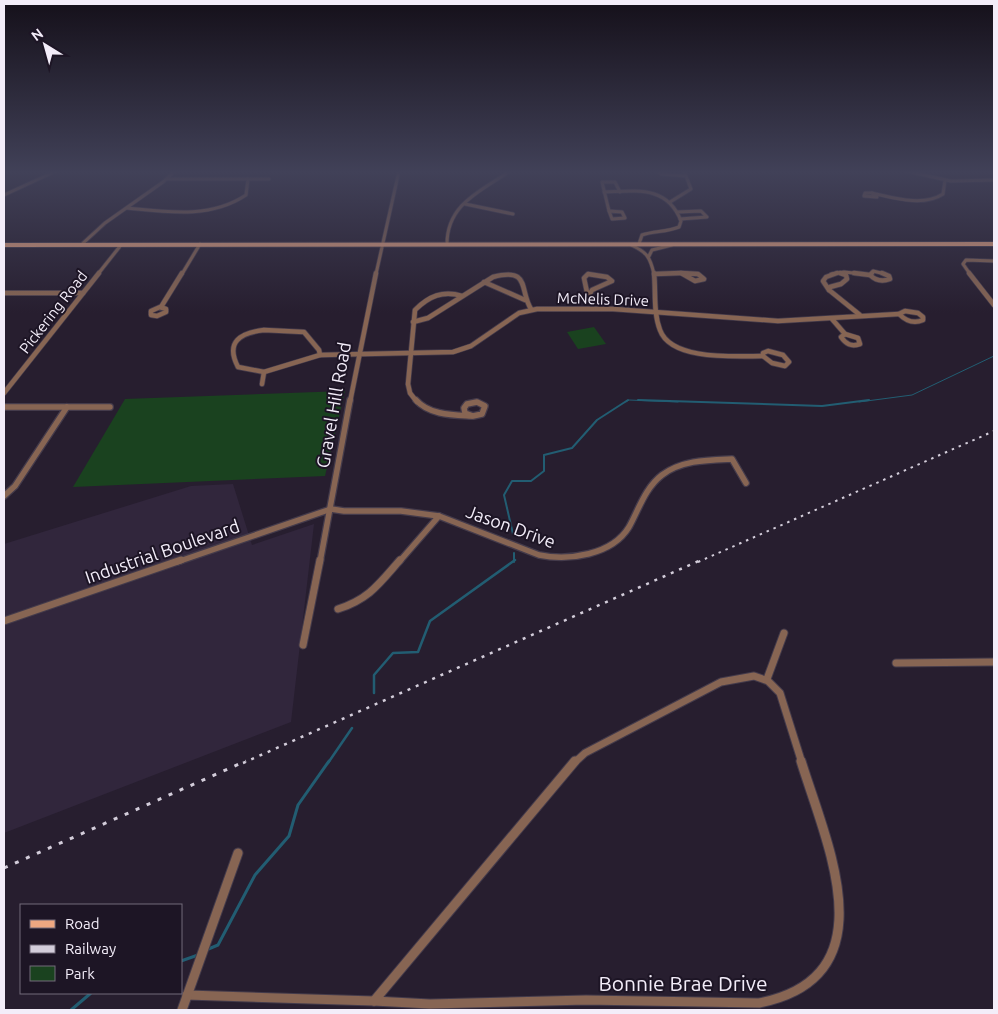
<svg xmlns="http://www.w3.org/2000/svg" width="998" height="1014" font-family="Ubuntu,sans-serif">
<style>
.built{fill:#31263c}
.green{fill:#1a421f}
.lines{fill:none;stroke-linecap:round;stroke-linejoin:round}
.stream-far3{stroke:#225d72;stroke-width:1}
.stream-far2{stroke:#225d72;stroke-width:2}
.stream-far1{stroke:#225d72;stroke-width:2.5}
.stream{stroke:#225d72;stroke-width:3}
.street-far4-casing{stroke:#443b4b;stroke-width:4.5}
.street-far3-casing{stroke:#443b4b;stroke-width:6}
.street-far2-casing{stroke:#443b4b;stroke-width:8}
.street-far1-casing{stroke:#443b4b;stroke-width:9}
.street-casing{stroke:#443b4b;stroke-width:11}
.primary-casing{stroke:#443b4b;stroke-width:2}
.street-far4{stroke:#876553;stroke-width:3}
.street-far3{stroke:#876553;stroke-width:4.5}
.street-far2{stroke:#876553;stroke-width:5.5}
.street-far1{stroke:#876553;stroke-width:7}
.street{stroke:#876553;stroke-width:9}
.primary{fill:#eda781;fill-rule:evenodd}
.rail-far2{stroke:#d3cdda;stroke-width:2;stroke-dasharray:2.5 5;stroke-linecap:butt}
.rail-far1{stroke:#d3cdda;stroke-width:2.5;stroke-dasharray:3 6;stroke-linecap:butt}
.rail{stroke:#d3cdda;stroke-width:3;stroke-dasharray:4 8;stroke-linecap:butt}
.labels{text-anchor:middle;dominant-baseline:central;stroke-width:4;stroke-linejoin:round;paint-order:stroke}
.far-street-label{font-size:15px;fill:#f3edf9;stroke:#1d1525}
.street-label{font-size:18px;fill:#f3edf9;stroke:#1d1525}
.near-street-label{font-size:21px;fill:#f3edf9;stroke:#1d1525}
</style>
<rect width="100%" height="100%" fill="#271e2f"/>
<polygon class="built" points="233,484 252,545 314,524 291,722 4,833 4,544 191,486"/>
<g class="green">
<polygon points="594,327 606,344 578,349 567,332"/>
<polygon points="345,391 325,476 73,487 125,399"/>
</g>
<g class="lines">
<g class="stream-far3">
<polyline points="626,402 629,400 678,402"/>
<polyline points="859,402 912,395 994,356"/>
</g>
<g class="stream-far2">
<polyline points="638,400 822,406 869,400"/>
<polyline points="513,534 504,495 512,481 531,481 544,471 544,455 572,448 597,420 628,400"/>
<polyline points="514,562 514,553"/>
</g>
<g class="stream-far1">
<polyline points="374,693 374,675 393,653 418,652 430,621 515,560"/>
<polyline points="328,763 352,728"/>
</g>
<g class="stream">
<polyline points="206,950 218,945 255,875 289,836 298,805 329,761"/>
<polyline points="181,961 198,955"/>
<polyline points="71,1010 91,993"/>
</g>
<g class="street-far4-casing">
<g id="street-far4">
<polyline points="657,171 661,174 686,176 684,171"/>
<polyline points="906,171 951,181 994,180"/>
<polyline points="992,171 994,173"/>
<polyline points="168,179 269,179"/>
<path d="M604,192c32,-1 63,-7 77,29l-2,6c-12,5 -25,4 -37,8l-3,9"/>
<polygon points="865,193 872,193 877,197 864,196"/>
<path d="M872,193c22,5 51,14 71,1l2,-14"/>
<polyline points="4,195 56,171"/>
<polyline points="670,202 691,189 686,176"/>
<polyline points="465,204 513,214"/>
<path d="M127,208c40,4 83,11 119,-13l2,-16"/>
<polyline points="609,211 602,182 615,182 620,192"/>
<polygon points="609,211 622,212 625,218 612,219"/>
<polyline points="677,212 701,211 707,217 680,219"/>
<path d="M447,244c0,-40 34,-53 63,-73"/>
<polyline points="81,245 105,223 163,182 175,171"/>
<path d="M631,245c16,7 19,12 23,29"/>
<polyline points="649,256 652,250 672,245"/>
<polyline points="840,273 842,274"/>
<polyline points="98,274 121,245"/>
<polyline points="182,274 200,244"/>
<polyline points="376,274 399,171"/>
<polyline points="659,274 681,273"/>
<polyline points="682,274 695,274"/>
<polyline points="831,274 844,272 863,274"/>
<polyline points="871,274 873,271 885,274"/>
<polyline points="970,274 963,264 966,260 994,261"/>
</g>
</g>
<g class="street-far3-casing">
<g id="street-far3">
<path d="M654,273c2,18 -1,39 6,57 11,31 76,26 103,26"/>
<polygon points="681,273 698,274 704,279 695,281"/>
<polyline points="840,273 846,275 847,279 841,284 830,287 829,290 860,315"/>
<polyline points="854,273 870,275"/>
<path d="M872,273l-2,2c6,6 12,7 20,4l-1,-3 -7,-3"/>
<polyline points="969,273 994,305"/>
<polygon points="588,274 607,277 612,281 592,290 588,297 584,278"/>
<polyline points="654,274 681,273"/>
<polyline points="484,282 525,300"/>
<polyline points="829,290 823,281 826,277 837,273"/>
<polyline points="4,293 83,293"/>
<polygon points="160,307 166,309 166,312 157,316 151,315 151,311"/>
<polyline points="161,307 182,273"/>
<path d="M905,311l13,2 5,4v3c-9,4 -17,1 -24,-6z"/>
<polyline points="832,319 845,334"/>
<path d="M413,322l15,-4 65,-41c38,-10 26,13 38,32"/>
<path d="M264,330l40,2 15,18 1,5 -56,17 -26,-5c-13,-25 2,-34 26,-37z"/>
<path d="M845,334l13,4 2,6c-9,3 -14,0 -19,-7z"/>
<polygon points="768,351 783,355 789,362 785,366 772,363 763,356 763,353"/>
<polyline points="320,355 453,352 471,346 519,313 537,309 613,309 778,321 899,314"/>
<polyline points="262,384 264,372"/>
<polyline points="4,393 99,273"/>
<polyline points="350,402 376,273"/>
<path d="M417,402l-7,-9 -2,-9 7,-74c14,-14 28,-20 47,-14"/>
</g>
</g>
<g class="street-far2-casing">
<g id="street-far2">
<path d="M416,400c13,15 37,15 55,16"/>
<polygon points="477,402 485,406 482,414 473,416 465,413 464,408 467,404"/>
<polyline points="4,407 110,407"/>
<polyline points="4,496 15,486 67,407"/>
<path d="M177,562l154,-53 13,2h57l38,5 100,39c30,6 73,0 90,-28 10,-18 16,-39 33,-52 20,-15 46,-15 70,-16l14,24"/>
<polyline points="320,562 350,400"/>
<polyline points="399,562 439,516"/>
</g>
</g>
<g class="street-far1-casing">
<g id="street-far1">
<path d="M338,609c31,-10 41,-25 62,-49"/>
<polyline points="4,621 181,560"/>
<polyline points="303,645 320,560"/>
<polyline points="896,663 994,662"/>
<polyline points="767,679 784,633"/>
<polyline points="574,763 585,753 721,682 754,676 768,681 780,693 802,763"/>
</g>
</g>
<g class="street-casing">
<g id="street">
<polyline points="187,995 374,1001"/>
<path d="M374,1001l56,3 156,-4 173,3c131,-26 68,-158 42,-242"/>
<polyline points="374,1001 575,761"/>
<polyline points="182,1010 238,853"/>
</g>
</g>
<g class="primary-casing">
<polygon id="primary" points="994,242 994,246 4,247 4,243"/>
</g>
<use href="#street-far4" class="street-far4"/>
<use href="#street-far3" class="street-far3"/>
<use href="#street-far2" class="street-far2"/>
<use href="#street-far1" class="street-far1"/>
<use href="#street" class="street"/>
<use href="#primary" class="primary"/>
<polyline class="rail-far2" points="698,562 994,431"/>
<polyline class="rail-far1" points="243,763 701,560"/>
<polyline class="rail" points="4,868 246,761"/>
</g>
<linearGradient id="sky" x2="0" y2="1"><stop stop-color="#15101a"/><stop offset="0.55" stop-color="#414158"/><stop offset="1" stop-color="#414158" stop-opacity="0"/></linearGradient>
<rect width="998" height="313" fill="url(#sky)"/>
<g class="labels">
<g class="far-street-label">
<text transform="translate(603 299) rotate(2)">McNelis Drive</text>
<text transform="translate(53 312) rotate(-52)">Pickering Road</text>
</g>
<g class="street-label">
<text transform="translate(333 405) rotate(-80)">Gravel Hill Road</text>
<text transform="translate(511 526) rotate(20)">Jason Drive</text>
<text transform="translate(162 551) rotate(-19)">Industrial Boulevard</text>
</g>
<g class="near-street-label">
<text x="683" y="983">Bonnie Brae Drive</text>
</g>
</g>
<rect width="998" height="1014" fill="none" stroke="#f3edf9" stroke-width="10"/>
<rect x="20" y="904" width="162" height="90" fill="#1d1525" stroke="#736b7a"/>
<rect x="30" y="920" width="25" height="8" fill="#eda781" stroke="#736b7a"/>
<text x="65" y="929" font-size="15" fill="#f3edf9">Road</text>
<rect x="30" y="945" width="25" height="8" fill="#d3cdda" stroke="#736b7a"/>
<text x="65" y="954" font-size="15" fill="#f3edf9">Railway</text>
<rect x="30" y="966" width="25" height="15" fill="#1a421f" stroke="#736b7a"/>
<text x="65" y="979" font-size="15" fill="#f3edf9">Park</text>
<g transform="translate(45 45) rotate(323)" stroke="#1d1525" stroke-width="4" paint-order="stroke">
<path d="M0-4L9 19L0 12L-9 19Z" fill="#f3edf9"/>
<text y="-8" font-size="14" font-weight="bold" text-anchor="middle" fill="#f3edf9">N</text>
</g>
</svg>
